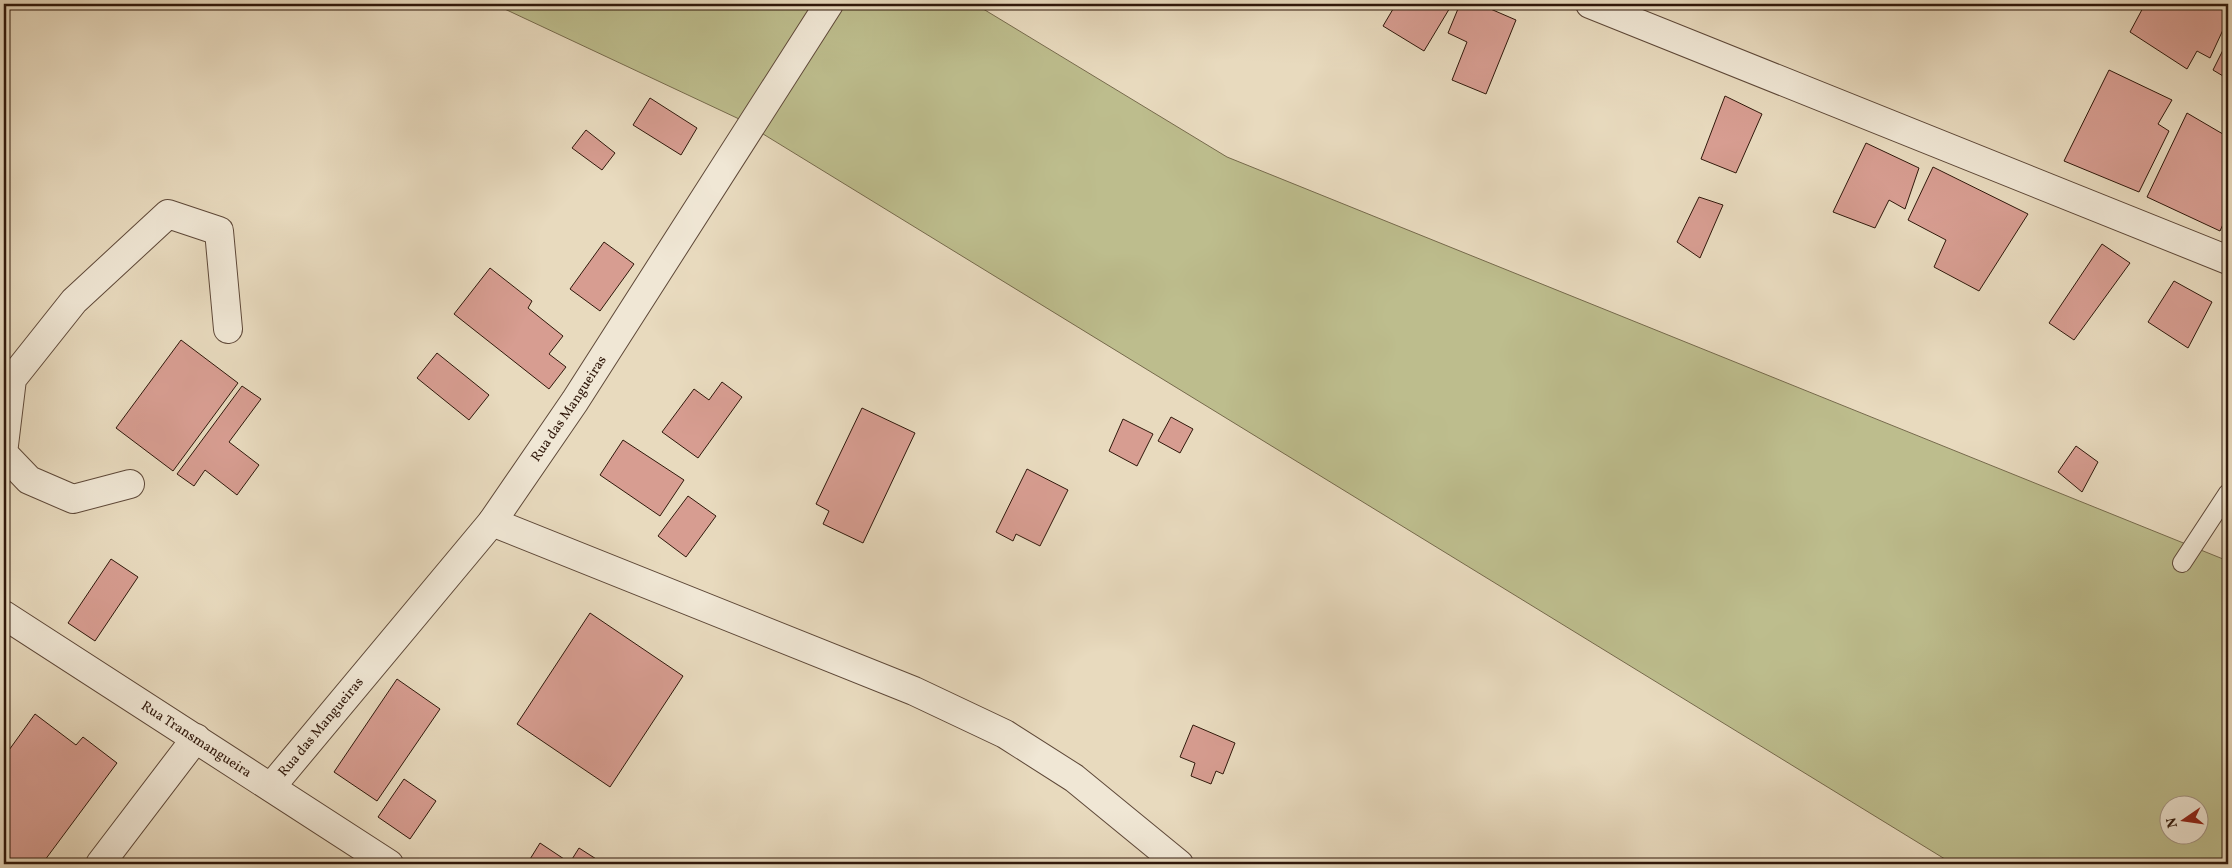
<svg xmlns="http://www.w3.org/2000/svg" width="2232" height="868" font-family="Vollkorn,serif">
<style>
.green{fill:#bdbd8d;stroke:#766a4c;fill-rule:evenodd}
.building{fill:#d79d91;stroke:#30180b}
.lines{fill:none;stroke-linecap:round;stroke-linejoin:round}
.service-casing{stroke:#5e4838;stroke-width:20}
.minor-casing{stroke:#5e4838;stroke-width:30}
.tertiary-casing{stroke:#5e4838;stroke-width:30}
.service{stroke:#f0e7d5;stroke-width:18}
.minor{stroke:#f0e7d5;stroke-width:28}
.tertiary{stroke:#f0e7d5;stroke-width:28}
.labels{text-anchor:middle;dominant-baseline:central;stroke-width:4.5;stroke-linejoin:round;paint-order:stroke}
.street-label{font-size:14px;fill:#30180b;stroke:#f0e7d5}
</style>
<rect width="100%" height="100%" fill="#e8dabe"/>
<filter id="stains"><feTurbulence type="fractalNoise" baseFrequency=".004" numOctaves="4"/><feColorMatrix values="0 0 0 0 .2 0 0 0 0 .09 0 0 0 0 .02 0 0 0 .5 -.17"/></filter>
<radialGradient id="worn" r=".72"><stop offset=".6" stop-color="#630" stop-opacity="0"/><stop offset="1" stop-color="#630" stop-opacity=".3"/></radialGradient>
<path class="green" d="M494,4h481l252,153 1001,404v303h-275l-1216,-746zM2170,806h30v30h-30z"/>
<g class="building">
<polygon points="1396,4 1446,4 1451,6 1424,51 1383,26"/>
<polygon points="1460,4 1479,4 1516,20 1486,94 1452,80 1467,42 1448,33"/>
<polygon points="2145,4 2228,4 2228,19 2210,58 2197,51 2187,69 2130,32"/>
<polygon points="2228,40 2228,79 2213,70"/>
<polygon points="2109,70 2172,100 2158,124 2169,131 2139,192 2064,161"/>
<polygon points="1725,96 1762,114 1736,173 1701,159"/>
<polygon points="650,98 697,128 681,155 633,125"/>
<polygon points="2187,113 2228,137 2228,213 2220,231 2147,197"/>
<polygon points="586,130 615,153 602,170 572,148"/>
<polygon points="1866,143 1919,168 1905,209 1889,200 1875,228 1833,212"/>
<polygon points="1933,167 2028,214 1979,291 1934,267 1946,240 1908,220"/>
<polygon points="1699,197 1723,205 1700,258 1677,242"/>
<polygon points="604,242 634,264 600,311 570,289"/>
<polygon points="2102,244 2130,263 2074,340 2049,323"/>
<polygon points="490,268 532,301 528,308 563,336 549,354 566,367 549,389 454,314"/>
<polygon points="2174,281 2212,302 2188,348 2148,322"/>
<polygon points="181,340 238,383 173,471 116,428"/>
<polygon points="437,353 489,395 469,420 417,378"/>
<polygon points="722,382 742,397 698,458 662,432 694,389 709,400"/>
<polygon points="242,386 261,399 229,442 259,465 237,495 205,470 194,486 177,474"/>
<polygon points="862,408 915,433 863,543 823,524 829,511 816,504"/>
<polygon points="1171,417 1193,429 1180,453 1158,441"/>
<polygon points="1123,419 1153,434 1137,466 1109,451"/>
<polygon points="623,440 684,480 660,516 600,475"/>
<polygon points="2076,446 2098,462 2082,492 2058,472"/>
<polygon points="1027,469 1068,490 1040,546 1016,534 1013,541 996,532"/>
<polygon points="688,496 716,516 686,557 658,536"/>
<polygon points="111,559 138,577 95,641 68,623"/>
<polygon points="590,613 683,676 610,787 517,724"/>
<polygon points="397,679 440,709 377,801 334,772"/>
<polygon points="35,714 76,745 83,737 117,763 42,864 4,864 4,757"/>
<polygon points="1193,725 1235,743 1223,774 1216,771 1211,784 1191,776 1195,763 1180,757"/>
<polygon points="404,779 436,801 410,839 378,817"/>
<polygon points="540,843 564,859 560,864 527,864"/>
<polygon points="579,848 604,864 569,864"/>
</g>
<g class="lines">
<g class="service-casing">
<polyline id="service" points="2182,563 2228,493"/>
</g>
<g class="minor-casing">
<g id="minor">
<polyline points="1590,4 2228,260"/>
<polyline points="4,445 12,379 74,301 168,214 219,231 228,329"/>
<polyline points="4,454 29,480 73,499 130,484"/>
<polyline points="492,522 914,691 1005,734 1074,778 1179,864"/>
<path id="s1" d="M271,787l221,-265 83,-121 254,-397"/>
<polyline points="100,864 196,738"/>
</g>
</g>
<g class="tertiary-casing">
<g id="tertiary">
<path id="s2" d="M4,615l385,249"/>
</g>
</g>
<use href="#service" class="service"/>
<use href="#minor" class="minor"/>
<use href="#tertiary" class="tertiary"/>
</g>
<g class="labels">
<g class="street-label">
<text stroke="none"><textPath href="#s1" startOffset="482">Rua das Mangueiras</textPath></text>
<text stroke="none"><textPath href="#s1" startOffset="78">Rua das Mangueiras</textPath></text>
<text stroke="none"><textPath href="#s2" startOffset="229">Rua Transmangueira</textPath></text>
</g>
</g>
<rect width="2232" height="868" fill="none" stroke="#e8dabe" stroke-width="20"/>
<rect x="5" y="5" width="2222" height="858" fill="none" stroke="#30180b" stroke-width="2.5"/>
<rect x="10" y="10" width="2212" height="848" fill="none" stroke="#30180b"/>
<g transform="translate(2184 820) rotate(257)"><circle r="24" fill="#f0e7d5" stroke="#a39484"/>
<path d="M0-4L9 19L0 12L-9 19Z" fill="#8f2418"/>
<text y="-8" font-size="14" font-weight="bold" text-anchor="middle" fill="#30180b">N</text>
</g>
<rect width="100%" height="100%" filter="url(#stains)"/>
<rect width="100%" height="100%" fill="url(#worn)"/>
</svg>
